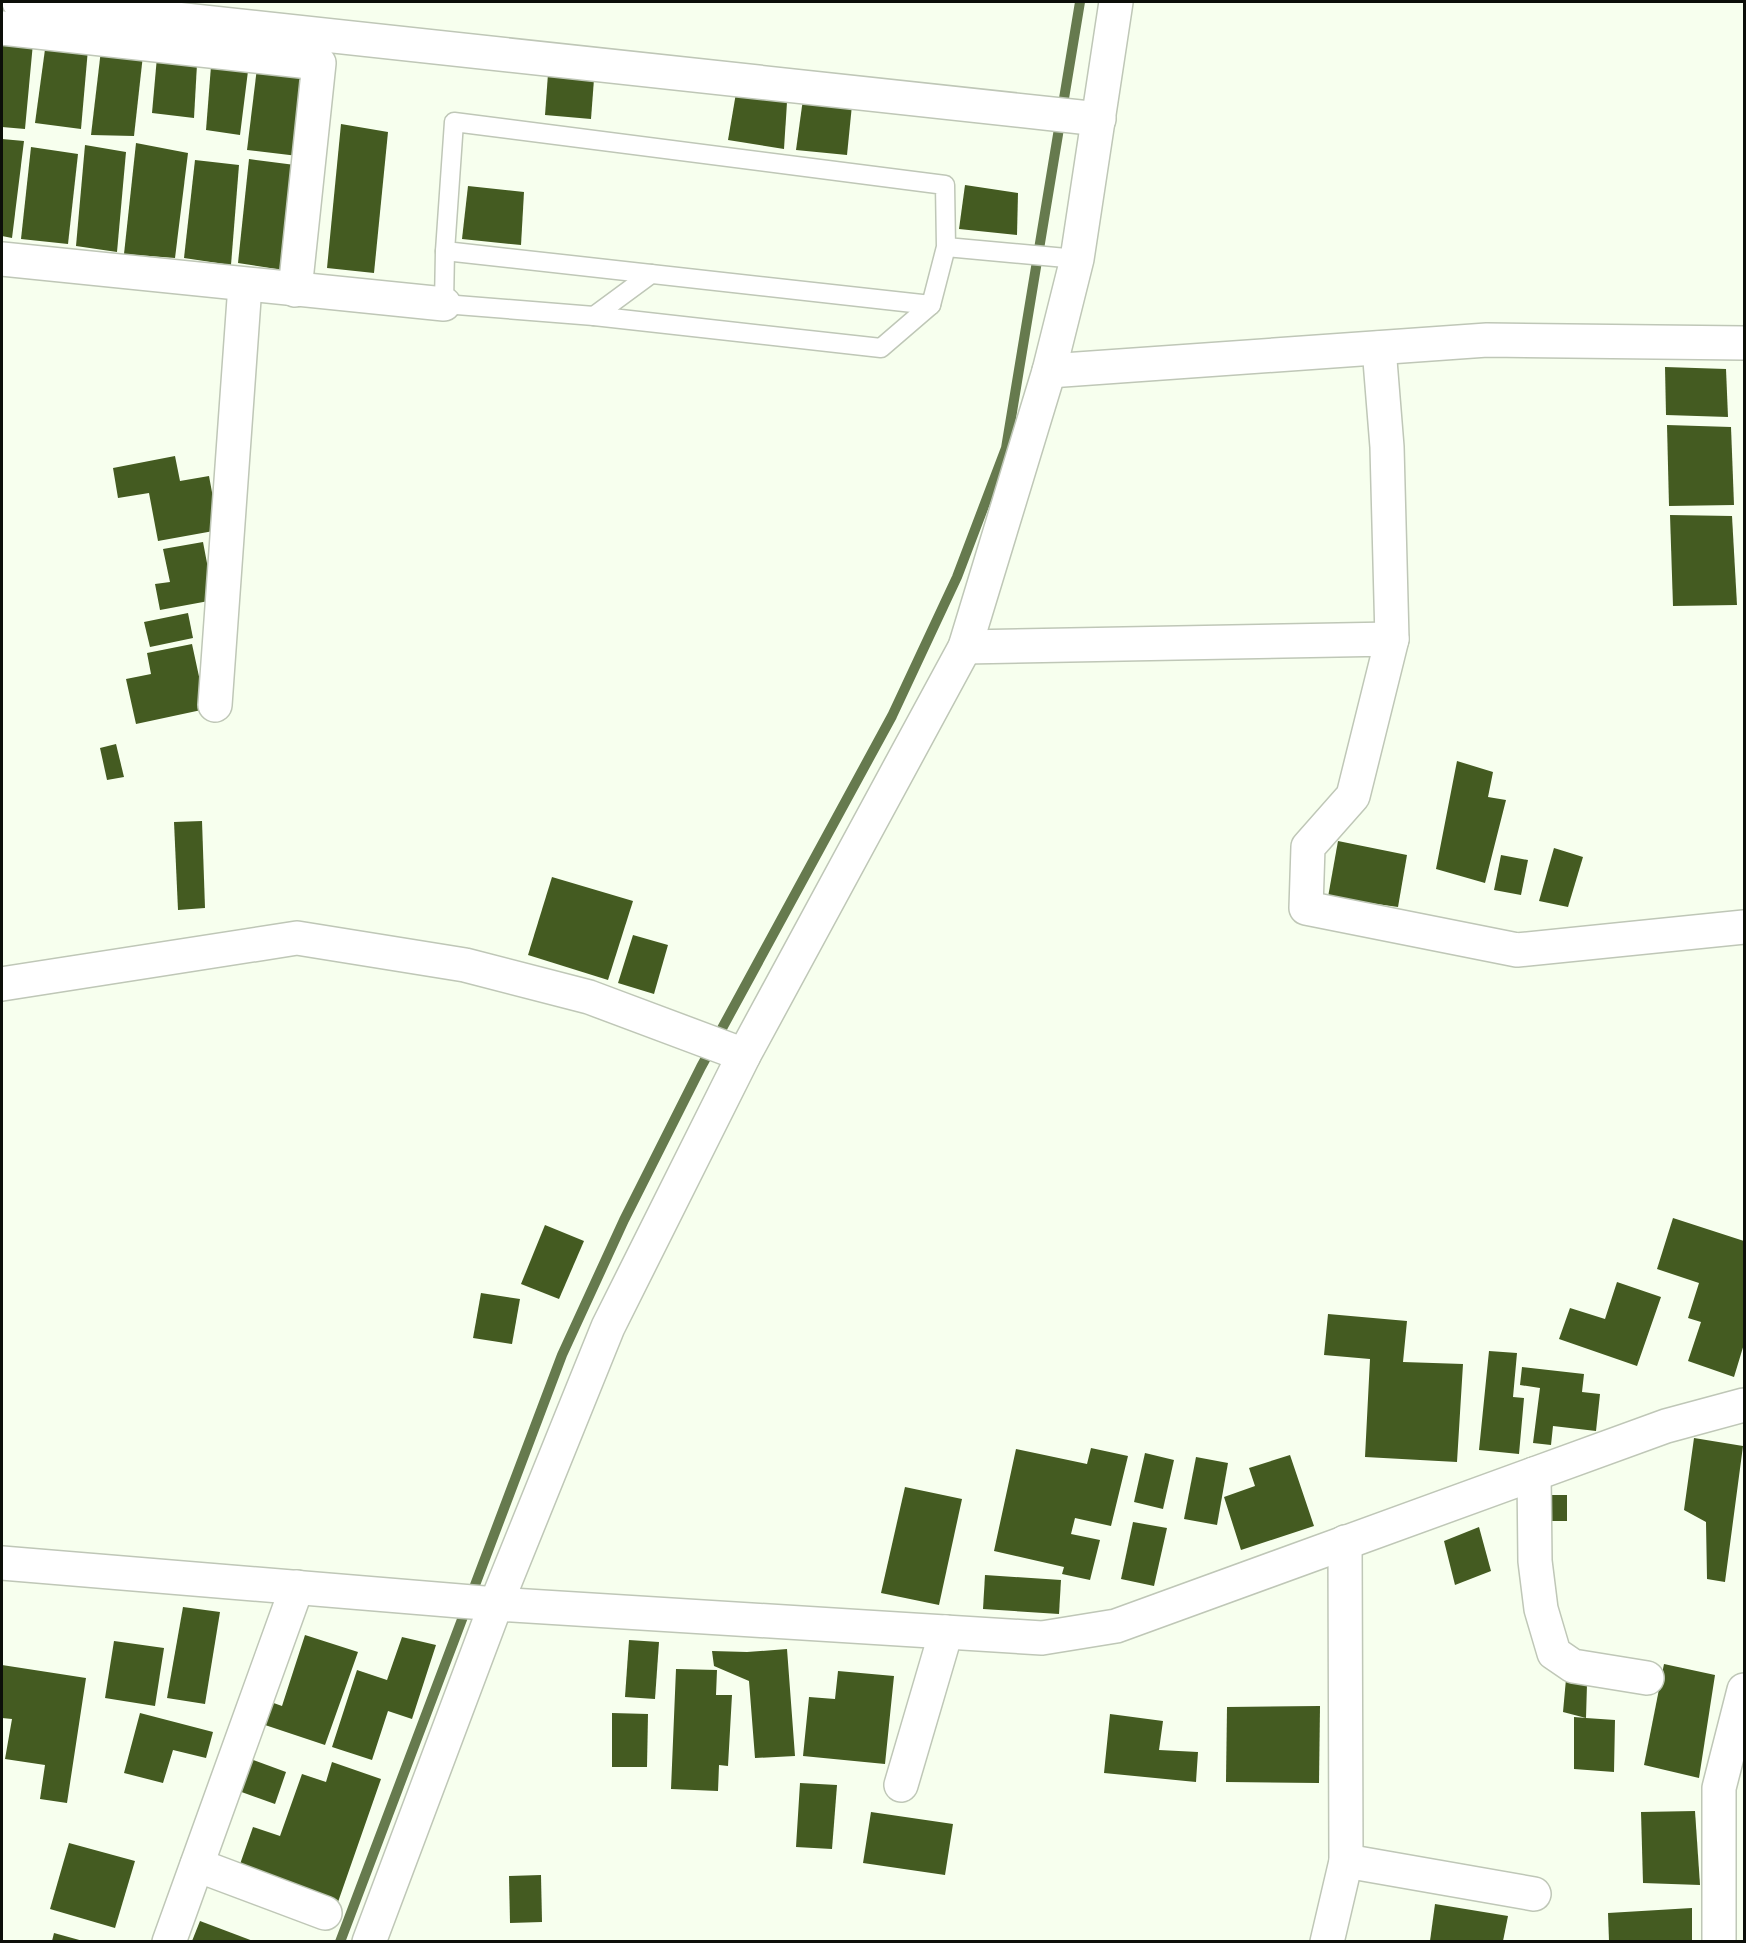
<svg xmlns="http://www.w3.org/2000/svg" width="1746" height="1943" font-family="'Fira Sans',sans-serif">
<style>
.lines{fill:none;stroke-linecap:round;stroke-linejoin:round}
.stream{stroke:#667a4e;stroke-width:10}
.building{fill:#445b21}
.lane-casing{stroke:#bfc7b7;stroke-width:21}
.street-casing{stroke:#bfc7b7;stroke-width:36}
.secondary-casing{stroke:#bfc7b7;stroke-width:36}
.lane{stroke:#fff;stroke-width:18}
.street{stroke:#fff;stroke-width:33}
.secondary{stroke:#fff;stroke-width:33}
</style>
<rect width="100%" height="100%" fill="#f7ffee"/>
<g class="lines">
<polyline class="stream" points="340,1942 562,1355 624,1220 701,1067 892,716 957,577 1006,448 1080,2"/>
</g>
<g class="building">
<polygon points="2,39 33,43 25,129 2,127"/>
<polygon points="46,42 88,49 81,129 35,123"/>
<polygon points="101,50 143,55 134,136 91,135"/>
<polygon points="157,57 197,64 194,118 152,113"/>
<polygon points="211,66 248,71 240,135 206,130"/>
<polygon points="257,68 306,75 298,156 247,150"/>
<polygon points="548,74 594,79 591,119 545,115"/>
<polygon points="736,93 787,102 784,149 728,140"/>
<polygon points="803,99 852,105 847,155 796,150"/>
<polygon points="341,124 388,132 374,273 327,268"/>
<polygon points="2,139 24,141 12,238 2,236"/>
<polygon points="136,143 188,153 175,258 124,254"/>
<polygon points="85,145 126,152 117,252 76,246"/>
<polygon points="31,147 78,154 68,244 21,239"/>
<polygon points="249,159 295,165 283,270 238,263"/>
<polygon points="195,160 239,165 231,265 184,258"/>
<polygon points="965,185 1018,193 1017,235 959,229"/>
<polygon points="468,186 524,192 521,245 462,239"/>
<polygon points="1665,367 1726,369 1728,417 1666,415"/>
<polygon points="1667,425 1731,427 1734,505 1669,506"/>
<polygon points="175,456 180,481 209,476 219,530 158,541 149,493 118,498 113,468"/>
<polygon points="1670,515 1732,516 1737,605 1673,606"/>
<polygon points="203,542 214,600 160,610 155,584 170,582 163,549"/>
<polygon points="188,613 193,638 150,647 144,622"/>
<polygon points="192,644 206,709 136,724 126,679 151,674 147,653"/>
<polygon points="116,744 124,777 107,780 100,748"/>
<polygon points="1457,761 1493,772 1488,797 1506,800 1485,883 1436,869"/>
<polygon points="202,821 205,908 178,910 174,822"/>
<polygon points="1338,841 1407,855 1398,907 1328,897"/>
<polygon points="1554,848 1583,857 1568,907 1539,901"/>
<polygon points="1501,855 1528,860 1521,895 1494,890"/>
<polygon points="552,877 633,901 608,980 528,955"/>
<polygon points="633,935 668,945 654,994 618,983"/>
<polygon points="1673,1218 1744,1241 1744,1344 1734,1377 1688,1361 1701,1322 1688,1318 1699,1283 1657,1269"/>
<polygon points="545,1225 584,1241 559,1299 521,1284"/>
<polygon points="1617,1282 1661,1297 1637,1366 1559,1339 1570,1308 1605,1319"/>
<polygon points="481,1293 520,1299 512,1344 473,1338"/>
<polygon points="1328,1314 1407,1321 1403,1362 1463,1364 1457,1462 1365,1457 1370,1359 1324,1355"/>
<polygon points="1489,1351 1517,1353 1513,1397 1524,1398 1519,1454 1479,1450"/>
<polygon points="1522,1367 1584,1374 1582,1392 1600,1394 1596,1431 1553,1426 1551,1445 1533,1443 1540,1388 1520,1385"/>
<polygon points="1694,1438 1743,1446 1725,1582 1707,1579 1706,1522 1684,1510"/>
<polygon points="1091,1448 1128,1456 1111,1526 1075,1518 1071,1534 1100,1540 1090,1580 1062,1574 1064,1567 994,1551 1016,1449 1087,1464"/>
<polygon points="1145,1453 1174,1460 1163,1509 1134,1502"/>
<polygon points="1290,1455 1314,1526 1241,1550 1224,1497 1255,1486 1249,1468"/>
<polygon points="1196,1457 1228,1463 1217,1525 1184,1519"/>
<polygon points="905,1487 962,1499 939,1605 881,1593"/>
<rect x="1550" y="1495" width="17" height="26"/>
<polygon points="1133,1522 1167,1528 1154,1586 1121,1579"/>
<polygon points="1479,1527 1491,1571 1455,1585 1444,1541"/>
<polygon points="985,1575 1061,1580 1059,1614 983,1609"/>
<polygon points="183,1607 220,1612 205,1704 167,1698"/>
<polygon points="305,1635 358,1652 325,1745 262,1724 268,1701 282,1706"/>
<polygon points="402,1637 436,1645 412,1719 388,1711 372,1760 332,1747 357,1670 387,1680"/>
<polygon points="629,1640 659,1642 655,1699 625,1697"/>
<polygon points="114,1641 164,1648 155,1706 105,1698"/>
<polygon points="787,1649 795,1756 755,1758 749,1681 714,1666 712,1651 747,1652"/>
<polygon points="1664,1664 1715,1675 1699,1778 1644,1765"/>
<polygon points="2,1665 86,1678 67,1803 40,1799 45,1765 5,1759 12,1719 2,1718"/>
<polygon points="676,1669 717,1670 716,1695 732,1695 728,1766 719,1765 718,1791 671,1789"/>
<polygon points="838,1671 894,1676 885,1764 803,1756 809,1697 835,1699"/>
<polygon points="1566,1679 1587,1684 1586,1718 1615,1720 1614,1772 1574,1769 1574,1717 1586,1718 1563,1712"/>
<polygon points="1320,1706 1319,1783 1226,1782 1227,1707"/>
<polygon points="140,1713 213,1732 206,1758 173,1750 163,1783 124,1773"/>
<polygon points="612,1713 648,1714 647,1767 612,1767"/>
<polygon points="1110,1714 1163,1721 1159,1750 1198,1752 1196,1782 1104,1773"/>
<polygon points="248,1758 286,1772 275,1804 236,1790"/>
<polygon points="332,1762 381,1779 338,1902 239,1867 253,1827 280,1836 302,1774 326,1782"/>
<polygon points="800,1783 837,1785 832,1849 796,1847"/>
<polygon points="1695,1811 1700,1885 1643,1883 1641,1812"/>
<polygon points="871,1812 953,1824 945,1875 863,1863"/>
<polygon points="69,1843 135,1861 115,1928 50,1909"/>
<polygon points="541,1875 542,1922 510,1923 509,1876"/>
<polygon points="1435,1904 1508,1916 1503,1941 1430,1941"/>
<polygon points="1692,1908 1692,1941 1609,1941 1608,1913"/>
<polygon points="200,1921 253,1941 192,1941"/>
<polygon points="54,1933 83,1941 52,1941"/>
</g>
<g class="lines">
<g class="lane-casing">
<g id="lane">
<polyline points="946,247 945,185 454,122 445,251 931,305 946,247 1077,259"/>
<polyline points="445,251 444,304 594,316"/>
<polyline points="651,274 594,316 881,348 931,305"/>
</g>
</g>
<g class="street-casing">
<g id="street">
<polyline points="19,2 1099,119"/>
<polyline points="2,28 319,63 295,290"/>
<polyline points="2,259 444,304"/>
<polyline points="1379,348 1387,447 1392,639"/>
<polyline points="965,647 1392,639 1353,796 1308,847 1306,908 1517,950 1744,927"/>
<polyline points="215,705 245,285"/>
<polyline points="2,984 297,938 465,965 589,997 744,1055"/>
<polyline points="1534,1474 1535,1561 1541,1609 1554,1653 1573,1666 1647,1678"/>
<polyline points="2,1563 496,1604 1042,1638 1116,1626 1666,1426 1744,1405"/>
<polyline points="901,1785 946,1632"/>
<polyline points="1346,1861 1534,1894"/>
<polyline points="197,1865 325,1913"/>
<polyline points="169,1942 297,1587"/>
<polyline points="369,1942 496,1604 608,1327 744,1055 965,647 1049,371 1077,259 1116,2"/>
<polyline points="1327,1942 1346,1861 1345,1542"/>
<polyline points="1719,1942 1719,1788 1744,1690"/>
</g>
</g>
<g class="secondary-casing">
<polyline id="secondary" points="1049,371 1487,340 1744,343"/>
</g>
<use href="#lane" class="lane"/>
<use href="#street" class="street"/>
<use href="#secondary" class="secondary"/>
</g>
<rect width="1746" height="1943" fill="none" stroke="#0c0f09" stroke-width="6"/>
</svg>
